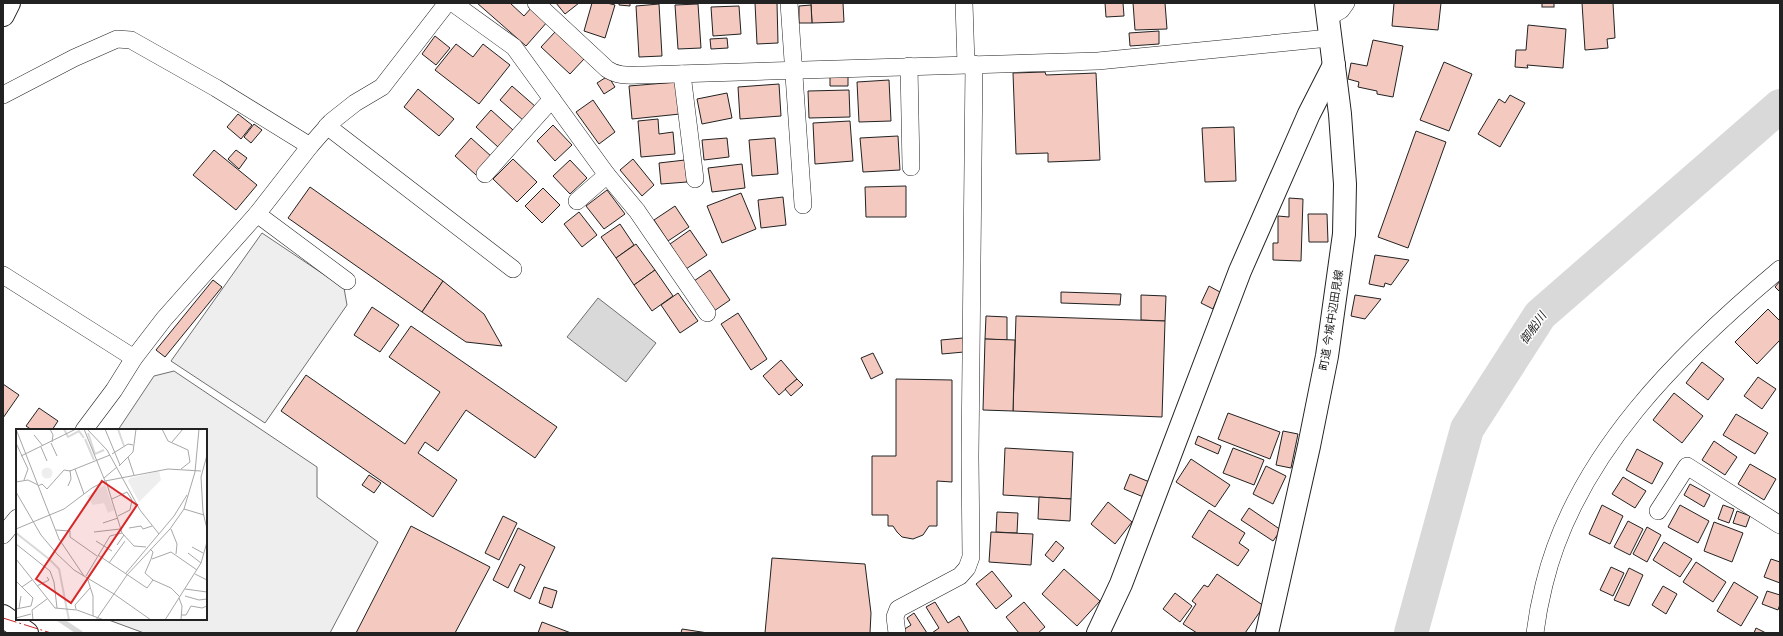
<svg xmlns="http://www.w3.org/2000/svg" width="1783" height="636" font-family="'DM Sans','Noto Sans JP',sans-serif">
<style>
.green{fill:#eee;stroke:#6f6f6f}
.water{fill:#d9d9d9;stroke:#6f6f6f}
.lines{fill:none;stroke-linecap:round;stroke-linejoin:round}
.stream{stroke:#d9d9d9;stroke-width:5.5}
.river{stroke:#d9d9d9;stroke-width:34}
.building{fill:#f3c9c0;stroke:#222}
.street-casing{stroke:#222;stroke-width:18}
.secondary-casing{stroke:#222;stroke-width:24}
.highway-casing{stroke:#222;stroke-width:24}
.street{stroke:#fff;stroke-width:17}
.secondary{stroke:#fff;stroke-width:22}
.highway{stroke:#fff;stroke-width:22}
.power{stroke:#c62828;stroke-width:1;stroke-dasharray:14 3 2 3;stroke-linecap:butt}
.labels{text-anchor:middle;dominant-baseline:central;stroke-width:3;stroke-linejoin:round;paint-order:stroke}
.street-label{font-size:11px;fill:#222;stroke:#fff}
.water-label{font-size:12px;font-style:italic;fill:#222;stroke:#fff}
.inset-river{fill:none;stroke:#d9d9d9;stroke-width:2}
.inset-road{fill:none;stroke:#a7a7a7;stroke-width:1}
.view{fill:#d62828;fill-opacity:0.15;stroke:#d62828;stroke-width:2}
.inset-edge{fill:none;stroke:#222;stroke-width:2}
</style>
<rect width="100%" height="100%" fill="#fff"/>
<g class="green">
<polygon points="262,233 344,288 347,305 265,423 171,361"/>
<polygon points="174,371 317,467 317,497 378,542 330,633 144,633 106,619 206,619 206,430 118,430 154,376"/>
</g>
<polygon class="water" points="598,298 656,343 626,382 567,337"/>
<g class="lines">
<polyline class="stream" points="59,619 80,633"/>
<polyline class="river" points="1411,633 1467,429 1540,315 1780,106"/>
</g>
<g class="building">
<polygon points="477,3 510,3 524,16 532,7 548,21 526,46"/>
<polygon points="556,3 579,3 565,14"/>
<polygon points="592,3 607,3 615,5 605,38 584,31"/>
<polygon points="619,3 630,3 630,6 619,5"/>
<polygon points="755,3 777,3 778,43 757,44"/>
<polygon points="811,3 843,3 844,22 812,23"/>
<polygon points="1105,3 1123,3 1124,16 1106,17"/>
<polygon points="1133,3 1165,3 1167,29 1135,30"/>
<polygon points="1394,3 1441,3 1438,30 1392,26"/>
<rect x="1542" y="3" width="12" height="4"/>
<polygon points="1582,3 1613,3 1615,38 1607,39 1608,48 1585,50"/>
<polygon points="659,4 662,56 639,57 636,6"/>
<polygon points="698,4 701,48 678,49 675,5"/>
<polygon points="811,5 812,23 799,23 799,6"/>
<polygon points="739,6 741,34 713,36 711,7"/>
<polygon points="1528,25 1566,29 1563,68 1527,65 1528,68 1515,67 1516,50 1526,50"/>
<polygon points="1159,31 1159,44 1130,46 1129,33"/>
<polygon points="555,32 584,59 570,74 541,47"/>
<polygon points="435,36 450,48 436,65 422,54"/>
<polygon points="727,38 728,48 711,49 710,39"/>
<polygon points="1373,40 1403,46 1393,97 1377,94 1377,91 1358,87 1359,82 1348,79 1351,63 1367,66"/>
<polygon points="456,44 473,57 483,44 510,65 479,104 435,70"/>
<polygon points="1444,62 1472,74 1449,131 1420,120"/>
<polygon points="1045,72 1046,75 1096,73 1100,160 1048,162 1048,153 1016,154 1013,73"/>
<polygon points="830,74 848,75 848,86 830,86"/>
<polygon points="608,76 615,87 604,94 597,83"/>
<polygon points="889,80 891,121 859,122 857,82"/>
<polygon points="677,82 680,114 632,119 629,86"/>
<polygon points="779,84 781,116 740,119 738,87"/>
<polygon points="512,86 536,107 524,121 500,100"/>
<polygon points="418,89 454,119 439,136 404,107"/>
<polygon points="849,90 850,117 809,118 808,91"/>
<polygon points="727,93 732,118 702,124 697,99"/>
<polygon points="1510,95 1525,103 1500,147 1478,134 1499,99 1505,103"/>
<polygon points="593,100 615,132 599,144 576,112"/>
<polygon points="491,110 513,130 498,147 476,127"/>
<polygon points="238,114 252,125 241,139 227,127"/>
<polygon points="658,119 659,134 673,132 675,154 641,157 638,121"/>
<polygon points="850,121 853,161 815,164 813,123"/>
<polygon points="254,124 262,130 251,143 244,137"/>
<polygon points="553,125 572,145 555,161 537,141"/>
<polygon points="1234,127 1236,181 1205,182 1202,128"/>
<polygon points="1416,131 1446,142 1408,248 1378,237"/>
<polygon points="898,136 900,170 863,172 860,138"/>
<polygon points="471,138 492,157 476,175 455,156"/>
<polygon points="727,138 729,157 704,160 702,140"/>
<polygon points="775,138 778,174 752,176 749,140"/>
<polygon points="214,150 257,185 236,210 193,175"/>
<polygon points="236,150 247,158 239,169 228,159"/>
<polygon points="513,159 537,182 517,202 493,179"/>
<polygon points="633,159 654,185 642,196 620,170"/>
<polygon points="570,160 587,178 570,194 553,176"/>
<polygon points="685,160 687,182 661,184 659,163"/>
<polygon points="742,164 745,188 712,192 708,168"/>
<polygon points="906,186 906,217 866,217 865,187"/>
<polygon points="310,187 443,281 422,312 288,218"/>
<polygon points="543,188 560,205 542,223 525,206"/>
<polygon points="607,190 625,214 604,229 586,206"/>
<polygon points="741,193 756,229 722,243 707,206"/>
<polygon points="783,197 786,225 761,228 758,200"/>
<polygon points="1289,198 1303,199 1301,261 1273,260 1273,243 1278,243 1278,216 1289,217"/>
<polygon points="675,206 689,227 668,241 654,220"/>
<polygon points="579,212 597,235 582,247 564,224"/>
<polygon points="1308,214 1327,214 1328,242 1309,242"/>
<polygon points="620,224 634,245 616,258 601,237"/>
<polygon points="690,230 707,255 686,269 670,244"/>
<polygon points="636,244 655,270 634,285 616,258"/>
<polygon points="1375,255 1409,260 1391,285 1385,283 1384,287 1369,284"/>
<polygon points="655,270 673,296 652,311 634,285"/>
<polygon points="710,270 730,300 714,311 694,281"/>
<polygon points="213,280 222,287 165,357 156,350"/>
<polygon points="443,281 484,314 502,346 466,342 422,312"/>
<polygon points="1780,281 1780,292 1775,287"/>
<polygon points="1209,286 1220,292 1213,309 1201,303"/>
<polygon points="1061,292 1121,294 1120,305 1061,303"/>
<polygon points="678,293 698,321 680,333 661,305"/>
<polygon points="1141,295 1166,296 1165,321 1141,320"/>
<polygon points="1355,295 1381,299 1365,319 1351,316"/>
<polygon points="372,307 399,325 380,352 354,335"/>
<polygon points="1768,309 1780,321 1780,340 1757,364 1735,342"/>
<polygon points="738,313 767,359 751,370 721,324"/>
<polygon points="986,316 1007,317 1007,340 985,339"/>
<polygon points="1016,316 1165,321 1162,417 1013,411"/>
<polygon points="411,326 557,427 535,458 466,410 438,451 425,442 418,453 457,480 433,517 281,411 306,375 405,444 440,392 389,357"/>
<polygon points="963,338 964,352 942,354 941,340"/>
<polygon points="985,339 1015,340 1013,411 983,410"/>
<polygon points="873,353 883,373 871,379 861,358"/>
<polygon points="781,360 797,379 779,395 763,376"/>
<polygon points="1702,362 1724,379 1708,400 1686,383"/>
<polygon points="1758,377 1776,389 1762,409 1744,396"/>
<polygon points="797,379 803,385 791,396 785,389"/>
<polygon points="896,379 952,380 952,482 937,481 937,526 929,526 923,535 913,539 902,537 897,532 893,526 888,526 888,515 872,515 872,456 896,456"/>
<polygon points="3,384 19,395 3,418"/>
<polygon points="1674,393 1703,416 1682,443 1653,420"/>
<polygon points="39,408 58,421 52,430 32,430 26,426"/>
<polygon points="1228,413 1280,432 1270,459 1218,439"/>
<polygon points="1736,414 1768,433 1755,454 1723,435"/>
<polygon points="1283,431 1298,434 1291,468 1276,465"/>
<polygon points="1198,436 1221,446 1218,454 1195,444"/>
<polygon points="1714,441 1737,457 1725,475 1702,460"/>
<polygon points="1005,448 1073,452 1071,499 1003,495"/>
<polygon points="1233,448 1264,460 1254,485 1223,473"/>
<polygon points="1637,449 1663,463 1652,484 1626,470"/>
<polygon points="1191,459 1230,485 1215,507 1176,482"/>
<polygon points="1750,464 1776,479 1764,500 1738,484"/>
<polygon points="1266,466 1286,476 1273,504 1253,494"/>
<polygon points="1130,474 1152,483 1146,498 1124,489"/>
<polygon points="369,475 381,483 374,493 362,485"/>
<polygon points="1623,477 1646,491 1635,508 1612,494"/>
<polygon points="1690,484 1710,495 1704,507 1684,495"/>
<polygon points="1039,497 1071,499 1070,521 1038,519"/>
<polygon points="1108,502 1132,522 1115,544 1091,524"/>
<polygon points="1602,505 1623,516 1610,544 1589,534"/>
<polygon points="1680,505 1709,521 1698,543 1668,527"/>
<polygon points="1723,505 1734,509 1729,523 1718,519"/>
<polygon points="1249,508 1281,530 1273,541 1241,520"/>
<polygon points="1209,510 1245,533 1239,543 1249,550 1238,566 1192,537"/>
<polygon points="1737,511 1750,516 1746,527 1733,523"/>
<polygon points="997,512 1018,513 1017,533 996,532"/>
<polygon points="503,516 517,523 499,560 485,553"/>
<polygon points="1628,521 1643,529 1630,555 1614,547"/>
<polygon points="1714,522 1743,533 1732,562 1704,551"/>
<polygon points="411,526 490,567 455,633 356,633"/>
<polygon points="1647,527 1661,535 1647,562 1633,554"/>
<polygon points="518,528 555,547 530,599 514,591 525,567 520,564 508,588 493,580"/>
<polygon points="991,532 1033,534 1031,565 989,562"/>
<polygon points="1056,541 1064,548 1053,562 1045,555"/>
<polygon points="1664,542 1692,559 1680,577 1653,560"/>
<polygon points="772,558 865,564 871,613 870,633 765,633"/>
<polygon points="1771,559 1780,562 1780,583 1764,577"/>
<polygon points="1696,562 1726,582 1713,602 1683,582"/>
<polygon points="1611,567 1624,573 1613,596 1600,590"/>
<polygon points="1629,568 1643,575 1629,606 1614,600"/>
<polygon points="1064,569 1100,601 1077,626 1042,594"/>
<polygon points="992,571 1012,596 996,609 976,584"/>
<polygon points="1217,574 1264,606 1245,633 1197,633 1183,624 1196,604 1192,601 1204,585 1208,587"/>
<polygon points="1734,582 1758,597 1741,626 1717,611"/>
<polygon points="1663,586 1677,594 1666,614 1652,605"/>
<polygon points="544,587 557,591 552,608 539,603"/>
<polygon points="1767,591 1780,595 1780,604 1778,610 1762,604"/>
<polygon points="1175,593 1192,606 1180,622 1163,609"/>
<polygon points="935,602 948,623 959,616 969,633 932,633 939,628 926,607"/>
<polygon points="1024,602 1045,627 1038,633 1019,633 1006,617"/>
<polygon points="914,613 927,633 904,633 903,630 911,625 907,618"/>
<polygon points="542,622 571,633 538,633"/>
<polygon points="1756,628 1766,633 1754,633"/>
<polygon points="682,629 708,633 681,633"/>
</g>
<g class="lines">
<g class="street-casing">
<g id="street">
<polyline points="453,3 514,47 607,175 637,211 707,313"/>
<path d="M536,3l71,66c11,8 24,6 37,6l454,-14 231,-23"/>
<polyline points="789,3 803,205"/>
<polyline points="964,3 966,64"/>
<polyline points="1327,18 1341,10 1346,3"/>
<polyline points="909,66 911,167"/>
<polyline points="682,74 695,179"/>
<polyline points="3,95 74,58 117,39 131,40 216,88 310,146"/>
<polyline points="327,126 513,269"/>
<polyline points="485,174 552,99"/>
<polyline points="577,201 607,175"/>
<polyline points="257,214 347,281"/>
<polyline points="3,275 134,358"/>
<polyline points="84,430 114,390 134,358 164,319 257,214 310,146 331,122 355,103 382,87 447,3"/>
<polyline points="1658,511 1687,466 1780,525"/>
<polyline points="3,535 17,518"/>
<polyline points="897,633 895,617 898,609 960,576 967,568 971,557 970,457 974,64"/>
<path d="M1535,633c2,-16 5,-32 9,-48 31,-130 137,-233 236,-316"/>
</g>
</g>
<g class="secondary-casing">
<g id="secondary">
<polyline points="3,616 27,633"/>
<polyline points="1098,633 1121,584 1240,271 1309,114 1334,65"/>
<polyline points="1267,633 1309,446 1327,356 1344,234 1345,184 1340,114 1326,3"/>
</g>
</g>
<g class="highway-casing">
<polyline id="highway" points="3,15 9,3"/>
</g>
<use href="#street" class="street"/>
<use href="#secondary" class="secondary"/>
<use href="#highway" class="highway"/>
<polyline class="power" points="3,618 51,633"/>
</g>
<g class="labels">
<g class="street-label">
<text transform="translate(1331 320) rotate(-81)">町道 今城中辺田見線</text>
</g>
<g class="water-label">
<text transform="translate(1533 328) rotate(-54)">御船川</text>
</g>
</g>
<g transform="translate(16 429)">
<rect width="191" height="191" fill="#fff"/>
<path d="M25.5 44a5.5 5.5 0 1 1 11 0a5.5 5.5 0 1 1-11 0ZM143,42l2,9 -22,22 -11,-21 2,-3zM89,56l9,25 -6,3 -4,-10 -11,2 -6,-9z" fill="#eee"/>
<path class="inset-river" d="M48,0l4,8 11,-6 5,7M102,0l6,17M72,4l7,21 9,-4M69,10l9,21M0,104l33,26 10,10 10,51"/>
<path class="inset-road" d="M0,0l43,110 25,37M34,0l3,6 -1,7M68,0l21,52M71,0l20,21 33,60 19,24M89,0l15,36M146,0l6,12 20,9 2,12 -9,7M18,6l9,11M156,13l11,-13M0,14l12,26 -4,11M35,14l6,13M25,18l6,14M96,25l16,-10 5,1M191,26l-6,22 2,35 4,17M5,27l55,-27M112,28l6,18M103,37l14,-14 3,-23M59,40l9,25M88,49l13,-11M90,52l16,52 12,13 12,1M0,53l12,-2 10,5M22,57l4,-2 5,5 17,-19 6,1 40,-16M52,57l3,-7 -1,-9M0,63l25,43 16,19 17,16 40,24M96,70l15,-7 5,8 -2,10 -12,6M168,80l20,6M87,94l15,-5M113,99l12,-2 2,3 9,-3M0,100l48,-20 28,-21 13,-7 63,-12 33,2M155,100l6,15 -1,10M40,101l14,1v6l27,19M78,103l26,-3M80,112l16,10M0,115l34,27 4,11 3,26M101,116l7,-10M176,118l11,6M134,120l3,3 -2,7 -6,14 8,7 18,8 9,9M172,124l13,10M82,126l49,33 6,-8M0,130l39,49 22,2 27,10M136,130l19,-7 26,18M93,134l16,-22M110,144l48,-57 13,-21M179,145l12,6M70,147l24,-40 12,-3M71,148l6,19v20M0,152l17,17 -2,8M21,157l12,-6 -2,-3M6,158l10,-7M169,160l22,3M98,165l37,26M169,167l14,4 8,-1M163,169l3,8 -1,14M3,179l2,-12M0,180l15,-3M60,180l-1,-4 15,-17M165,186h5l5,-9 11,2 5,-2M0,189l15,-4M17,191l-1,-10 15,-11M80,191l31,-45 43,-46 14,-20 11,-37 4,-43M149,191l36,-57 6,-21"/>
<path class="view" d="M86,52l35,24 -66,98 -35,-24z"/>
<rect width="191" height="191" class="inset-edge"/>
</g>
<rect width="1783" height="636" fill="none" stroke="#222222" stroke-width="8"/>
</svg>
